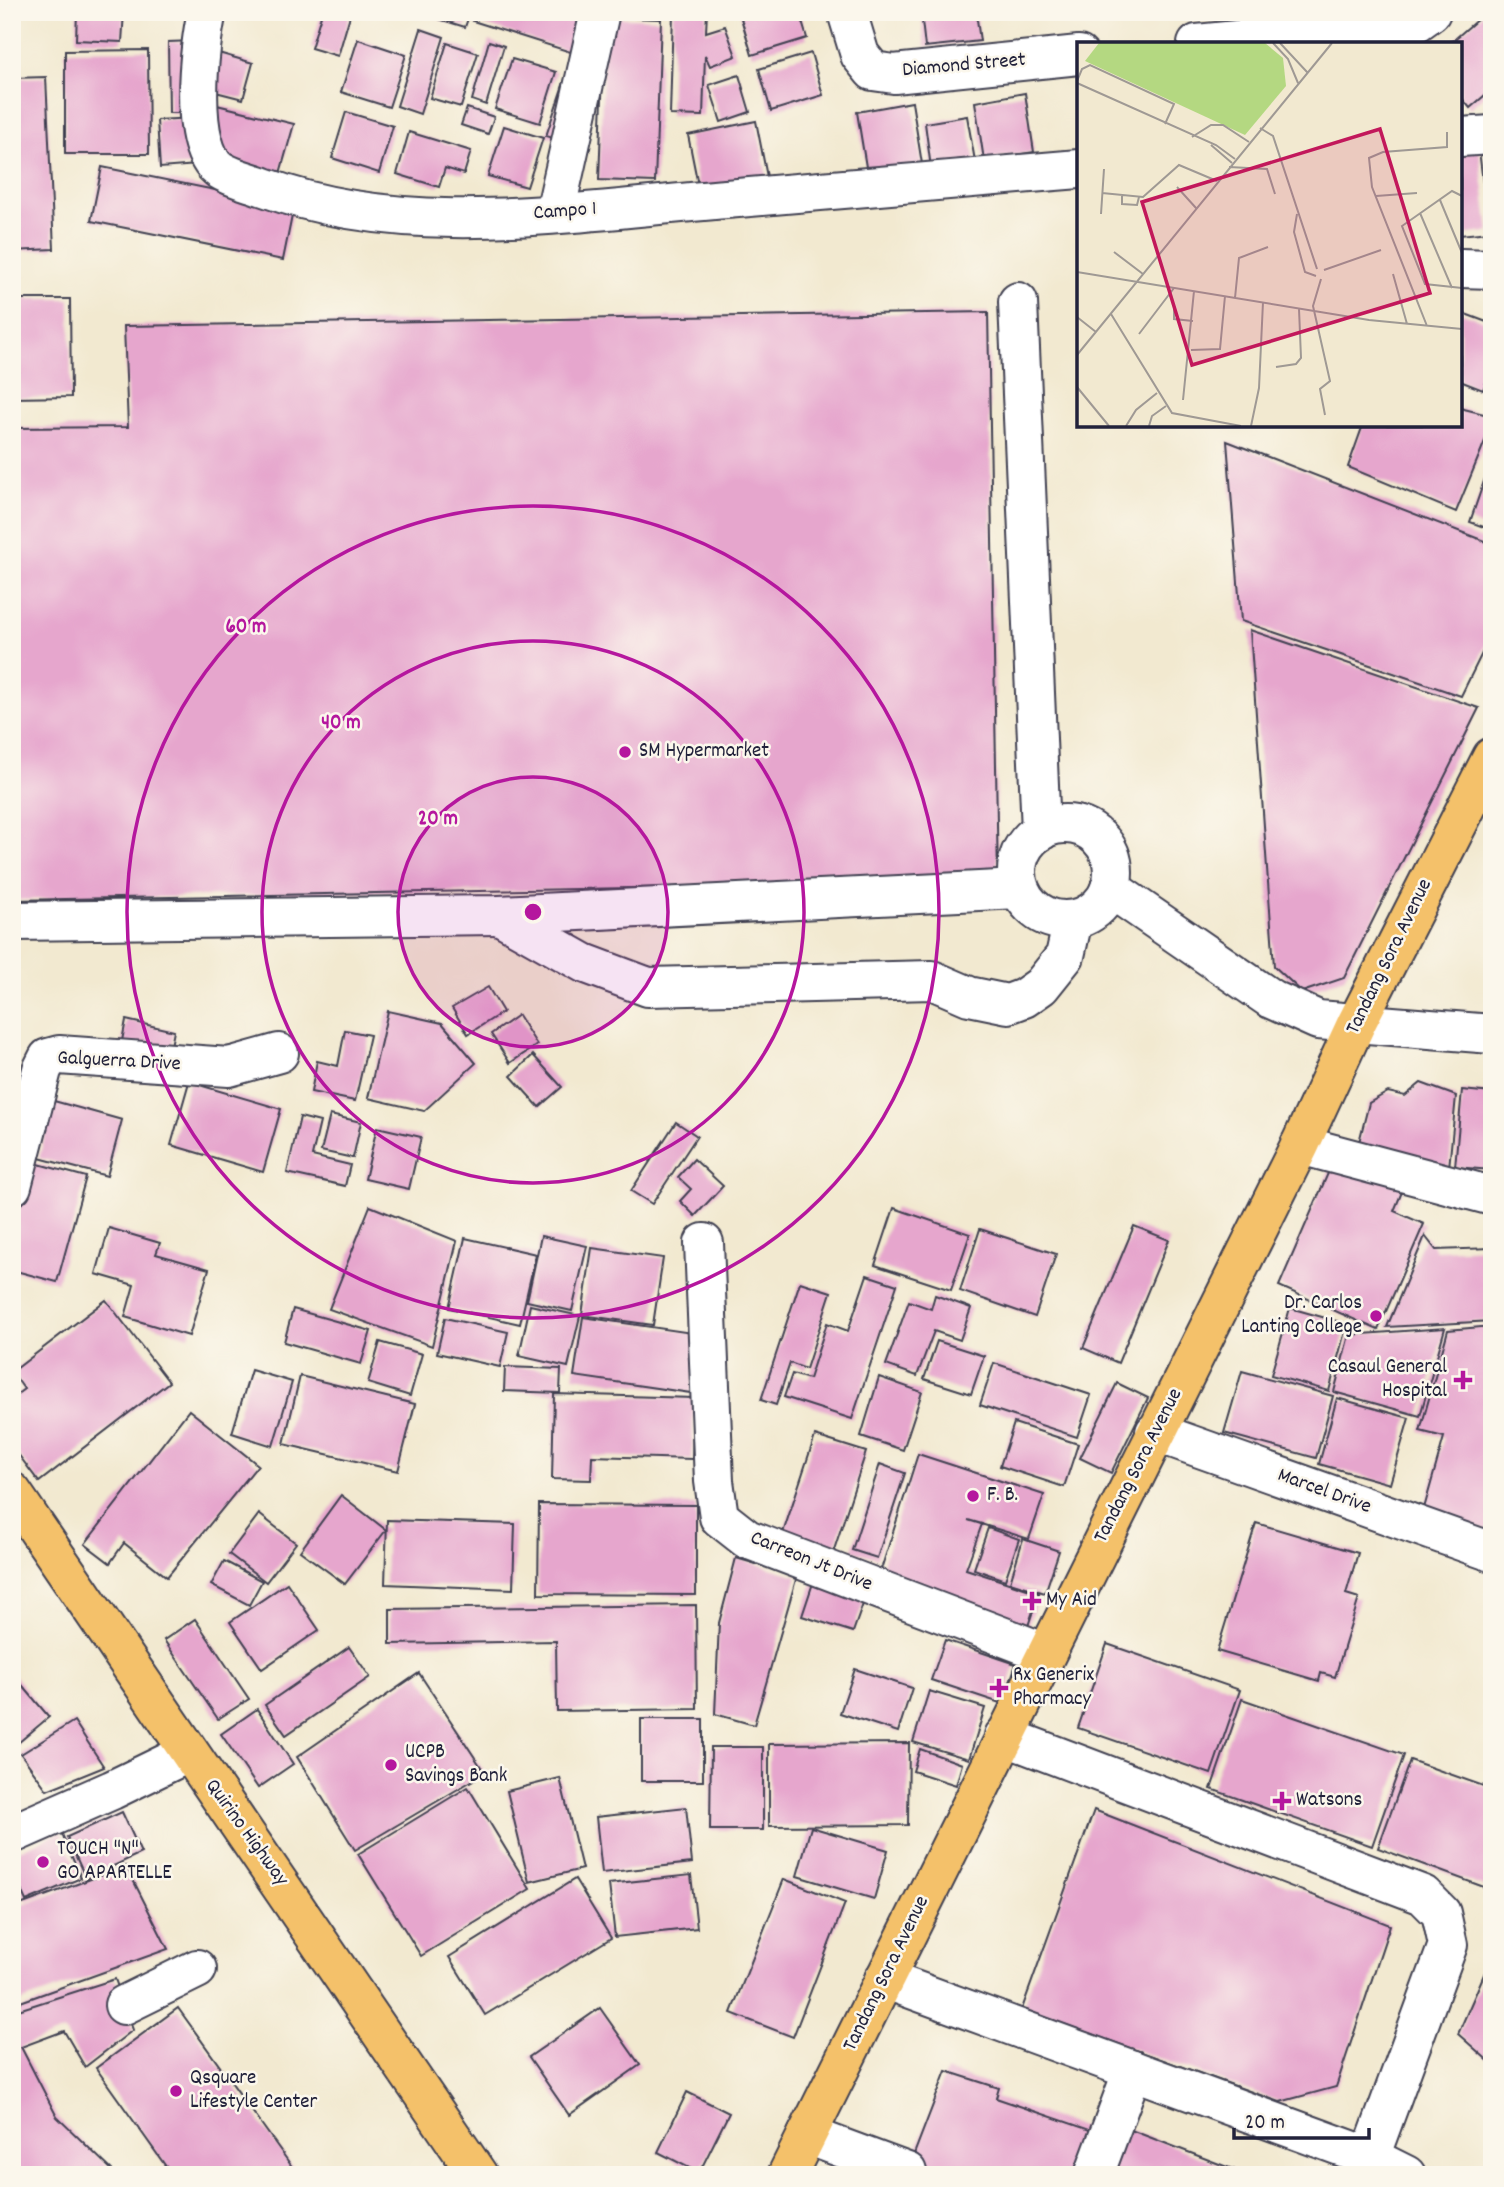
<svg xmlns="http://www.w3.org/2000/svg" width="1504" height="2187" font-family="Dekko,sans-serif">
<style>
.building{fill:#e6a6cd}
.lines{fill:none;stroke-linecap:round;stroke-linejoin:round}
.minor-casing{stroke:#414051;stroke-width:42}
.major-casing{stroke:#414051;stroke-width:42}
.minor{stroke:#fff;stroke-width:38}
.major{stroke:#f4c16b;stroke-width:38}
.ring{fill:none;stroke:#b5179e;stroke-width:3.5}
.poi-dot{fill:#b5179e;stroke:#fbf7ec;stroke-width:2.5}
.labels{text-anchor:middle;dominant-baseline:central;stroke-width:5;stroke-linejoin:round;paint-order:stroke}
.street-label{font-size:21px;fill:#22223b;stroke:#fbf7ec}
.poi-label{font-size:21px;fill:#22223b;stroke:#fbf7ec;text-anchor:start}
.inset-road{fill:none;stroke:#9f9994;stroke-width:2}
.view{fill:#c2185b;fill-opacity:0.15;stroke:#c2185b;stroke-width:3.5}
.inset-edge{fill:none;stroke:#22223b;stroke-width:3.5}
.centre{fill:#b5179e;stroke:#fbf7ec;stroke-width:3.5}
.ring-label{font-size:21px;text-anchor:middle;font-weight:bold;fill:#b5179e;stroke:#fbf7ec;stroke-width:5;stroke-linejoin:round;paint-order:stroke}
</style>
<rect width="100%" height="100%" fill="#fbf7ec"/>
<filter id="ink" filterUnits="userSpaceOnUse"><feTurbulence type="fractalNoise" baseFrequency=".0143" numOctaves="2"/><feDisplacementMap in="SourceGraphic" scale="14" xChannelSelector="R" yChannelSelector="G"/><feConvolveMatrix kernelMatrix="1 2 1 2 8 2 1 2 1" color-interpolation-filters="sRGB"/></filter>
<filter id="wash" filterUnits="userSpaceOnUse"><feTurbulence type="fractalNoise" baseFrequency=".00686" numOctaves="4" result="noise"/><feDisplacementMap in="SourceGraphic" scale="28" xChannelSelector="R" yChannelSelector="G"/><feGaussianBlur stdDeviation="1.57" result="paint"/><feColorMatrix in="noise" values="0 0 0 0 0 0 0 0 0 0 0 0 0 0 0 0 0 1.4 0 .05"/><feComposite in="paint" operator="in"/></filter>
<g filter="url(#wash)">
<rect width="100%" height="100%" fill="#f2e9d0"/>
<g id="blocks">
<g class="building">
<polygon points="77,12 124,12 122,42 76,40"/>
<polygon points="322,12 351,12 338,56 311,48"/>
<polygon points="467,12 470,13 465,27 419,13"/>
<polygon points="476,12 583,12 583,56 473,21"/>
<polygon points="673,12 707,12 706,32 725,26 736,56 710,66 705,55 703,116 670,115"/>
<polygon points="749,12 799,12 807,38 752,55 740,15"/>
<polygon points="921,12 976,12 980,41 925,47"/>
<polygon points="1486,12 1492,12 1492,89 1470,108 1460,96 1460,44 1449,44"/>
<polygon points="605,17 661,19 655,182 599,180"/>
<polygon points="421,29 444,37 420,114 397,106"/>
<polygon points="358,39 406,55 389,107 341,92"/>
<polygon points="193,41 195,113 169,113 168,42"/>
<polygon points="489,41 504,46 486,105 472,100"/>
<polygon points="447,43 478,53 461,107 430,98"/>
<polygon points="148,50 149,154 65,154 65,51"/>
<polygon points="215,52 253,63 243,99 204,89"/>
<polygon points="811,53 823,95 771,111 759,69"/>
<polygon points="512,59 556,72 540,123 495,109"/>
<polygon points="739,75 750,112 721,122 709,85"/>
<polygon points="566,76 579,80 559,140 546,136"/>
<polygon points="46,77 54,249 12,251 12,78"/>
<polygon points="1025,93 1034,152 984,160 975,102"/>
<polygon points="912,102 922,164 867,173 857,112"/>
<polygon points="217,105 294,124 277,184 217,165"/>
<polygon points="467,108 494,117 488,134 461,125"/>
<polygon points="346,112 393,126 379,173 332,158"/>
<polygon points="967,116 975,161 931,168 925,123"/>
<polygon points="194,118 197,165 160,168 157,120"/>
<polygon points="756,121 768,182 700,195 688,135"/>
<polygon points="504,126 543,138 527,187 488,176"/>
<polygon points="409,132 471,151 464,174 445,168 439,187 397,174"/>
<polygon points="1479,150 1489,232 1460,235 1460,152"/>
<polygon points="102,167 294,206 283,260 91,221"/>
<polygon points="12,299 70,299 71,397 12,398"/>
<polygon points="988,312 998,881 12,900 12,428 128,427 124,326"/>
<polygon points="1460,312 1492,324 1492,368 1483,390 1460,381"/>
<polygon points="1460,408 1492,416 1492,424 1456,512 1348,467 1363,425 1460,425"/>
<polygon points="1227,441 1492,544 1492,633 1461,696 1241,621"/>
<polygon points="1491,461 1492,461 1492,530 1470,522"/>
<polygon points="1250,630 1479,708 1344,978 1302,992 1274,966"/>
<polygon points="488,987 503,1012 468,1034 452,1008"/>
<polygon points="388,1011 442,1023 476,1063 424,1111 368,1098"/>
<polygon points="518,1015 537,1045 510,1063 491,1034"/>
<polygon points="126,1020 174,1031 169,1056 121,1046"/>
<polygon points="345,1030 370,1035 355,1101 311,1092 317,1061 338,1066"/>
<polygon points="533,1055 562,1087 539,1107 511,1076"/>
<polygon points="189,1082 281,1109 263,1172 171,1145"/>
<polygon points="1421,1083 1456,1096 1449,1168 1358,1146 1369,1103 1388,1092 1405,1096"/>
<polygon points="1462,1090 1492,1093 1492,1170 1455,1167"/>
<polygon points="54,1101 122,1120 107,1176 39,1158"/>
<polygon points="330,1115 361,1122 353,1158 321,1151"/>
<polygon points="300,1117 320,1122 312,1156 350,1165 345,1186 287,1173"/>
<polygon points="676,1122 697,1136 652,1204 631,1191"/>
<polygon points="377,1127 421,1137 409,1189 365,1179"/>
<polygon points="1335,1157 1404,1187 1394,1211 1424,1224 1378,1330 1279,1286"/>
<polygon points="694,1159 723,1186 695,1216 680,1201 691,1189 678,1177"/>
<polygon points="31,1162 86,1177 57,1282 12,1270 12,1231"/>
<polygon points="370,1206 457,1241 432,1346 329,1309"/>
<polygon points="894,1208 970,1234 951,1290 875,1265"/>
<polygon points="1134,1226 1169,1240 1118,1363 1083,1348"/>
<polygon points="109,1228 160,1243 156,1254 209,1269 189,1336 125,1317 134,1285 96,1274"/>
<polygon points="980,1229 1056,1254 1035,1317 960,1291"/>
<polygon points="541,1236 587,1246 572,1311 527,1301"/>
<polygon points="1425,1236 1436,1250 1492,1248 1492,1321 1387,1327"/>
<polygon points="465,1238 536,1254 520,1324 449,1308"/>
<polygon points="592,1248 663,1258 653,1325 582,1315"/>
<polygon points="867,1275 897,1285 852,1419 784,1397 792,1374 809,1379 827,1323 848,1331"/>
<polygon points="800,1282 831,1292 806,1369 790,1363 776,1405 761,1400"/>
<polygon points="935,1295 971,1308 960,1340 934,1331 917,1376 886,1365 909,1301 931,1309"/>
<polygon points="106,1300 169,1382 39,1482 12,1446 12,1398 24,1389 12,1372"/>
<polygon points="530,1305 580,1316 568,1367 519,1356"/>
<polygon points="1290,1308 1347,1324 1329,1391 1271,1375"/>
<polygon points="293,1309 371,1331 361,1364 284,1342"/>
<polygon points="583,1317 699,1334 691,1393 574,1376"/>
<polygon points="445,1318 508,1332 500,1367 437,1353"/>
<polygon points="1492,1326 1492,1531 1423,1512 1444,1437 1420,1431 1448,1330"/>
<polygon points="1445,1328 1420,1416 1334,1392 1349,1335"/>
<polygon points="937,1341 984,1356 971,1394 924,1379"/>
<polygon points="380,1342 422,1354 410,1396 368,1383"/>
<polygon points="994,1363 1091,1395 1077,1437 980,1405"/>
<polygon points="505,1367 561,1369 560,1393 504,1391"/>
<polygon points="251,1370 292,1382 273,1446 232,1433"/>
<polygon points="1242,1371 1333,1396 1316,1458 1224,1433"/>
<polygon points="300,1376 415,1404 398,1471 284,1444"/>
<polygon points="879,1377 922,1392 903,1450 861,1436"/>
<polygon points="1117,1383 1148,1398 1111,1473 1080,1458"/>
<polygon points="554,1394 694,1398 692,1459 592,1456 591,1480 552,1479"/>
<polygon points="1337,1398 1409,1418 1390,1484 1319,1464"/>
<polygon points="189,1410 258,1465 167,1577 124,1543 110,1563 85,1544"/>
<polygon points="1014,1423 1078,1444 1064,1487 1000,1466"/>
<polygon points="815,1436 866,1452 832,1556 781,1539"/>
<polygon points="918,1454 1044,1495 1029,1539 968,1520 982,1524 966,1569 1039,1593 1026,1632 877,1582"/>
<polygon points="880,1464 905,1473 877,1558 852,1550"/>
<polygon points="341,1495 386,1530 345,1584 300,1551"/>
<polygon points="539,1504 696,1505 696,1595 538,1594"/>
<polygon points="259,1514 296,1543 266,1582 229,1554"/>
<polygon points="387,1520 515,1524 513,1589 385,1584"/>
<polygon points="1256,1523 1358,1553 1346,1594 1359,1598 1335,1677 1321,1673 1319,1681 1217,1651"/>
<polygon points="988,1528 1019,1539 1005,1580 974,1569"/>
<polygon points="1023,1539 1059,1551 1045,1593 1010,1582"/>
<polygon points="736,1558 797,1576 754,1725 715,1714 719,1623"/>
<polygon points="224,1561 262,1581 249,1605 211,1585"/>
<polygon points="287,1583 319,1630 262,1669 230,1622"/>
<polygon points="813,1583 864,1601 853,1632 802,1616"/>
<polygon points="696,1605 697,1709 557,1711 556,1641 390,1644 390,1609"/>
<polygon points="195,1619 249,1699 218,1719 164,1640"/>
<polygon points="945,1640 1016,1664 1003,1704 931,1680"/>
<polygon points="1107,1644 1240,1690 1211,1774 1078,1728"/>
<polygon points="349,1647 370,1677 286,1735 265,1705"/>
<polygon points="855,1669 912,1688 898,1732 840,1713"/>
<polygon points="12,1673 49,1717 12,1748"/>
<polygon points="419,1673 485,1773 355,1850 297,1757"/>
<polygon points="929,1691 985,1708 969,1759 913,1742"/>
<polygon points="1242,1699 1404,1755 1372,1846 1211,1789"/>
<polygon points="257,1709 293,1764 258,1788 221,1734"/>
<rect x="641" y="1719" width="62" height="62"/>
<polygon points="74,1721 104,1767 47,1790 21,1754"/>
<polygon points="909,1743 908,1825 769,1826 769,1744"/>
<polygon points="711,1747 763,1747 763,1830 710,1830"/>
<polygon points="920,1749 962,1764 956,1785 913,1771"/>
<polygon points="1410,1760 1492,1789 1492,1890 1378,1848"/>
<polygon points="560,1778 582,1869 529,1882 507,1791"/>
<polygon points="468,1787 530,1889 421,1956 358,1854"/>
<polygon points="686,1807 692,1863 602,1873 596,1817"/>
<polygon points="1094,1810 1390,1925 1336,2087 1280,2102 1022,2009"/>
<polygon points="122,1812 141,1853 86,1879 67,1837"/>
<polygon points="811,1827 888,1850 874,1899 797,1876"/>
<polygon points="61,1832 81,1878 26,1901 12,1870 12,1853"/>
<polygon points="126,1866 168,1949 12,2005 12,1908"/>
<polygon points="691,1875 697,1928 615,1937 609,1884"/>
<polygon points="575,1879 611,1938 485,2015 449,1957"/>
<polygon points="784,1879 845,1903 793,2037 731,2013"/>
<polygon points="1492,1956 1492,2064 1458,2034"/>
<polygon points="115,1979 133,2030 85,2067 64,2031 21,2047 57,2117 117,2175 12,2175 12,2012"/>
<polygon points="178,2008 298,2175 172,2175 96,2068"/>
<polygon points="600,2008 640,2065 569,2115 529,2057"/>
<polygon points="946,2071 999,2088 996,2098 1093,2131 1078,2175 906,2175"/>
<polygon points="687,2092 729,2113 699,2173 658,2152"/>
<polygon points="1123,2127 1248,2175 1105,2175"/>
</g>
</g>
</g>
<g filter="url(#ink)">
<use href="#blocks" fill-opacity="0" stroke="#414051" stroke-width="2"/>
<g class="lines">
<g class="minor-casing">
<g id="minor">
<path d="M207,12c-8,34 -20,136 13,158 12,8 31,12 44,17 146,54 311,24 462,12 117,-10 235,-20 353,-30"/>
<polyline points="847,12 860,55 873,71 894,74 1079,55"/>
<polyline points="1197,44 1417,22 1431,12"/>
<polyline points="1460,137 1492,135"/>
<polyline points="555,213 600,12"/>
<polyline points="1460,268 1492,269"/>
<polyline points="1018,302 1041,831"/>
<circle cx="1065" cy="872" r="48"/>
<polyline points="1110,888 1271,999 1318,1020 1492,1034"/>
<polyline points="499,915 584,963 648,987 932,980 969,996 1008,1004 1024,998 1041,986 1065,956 1073,920"/>
<polyline points="12,921 499,915 1019,889"/>
<polyline points="1300,1145 1492,1196"/>
<polyline points="12,1186 42,1070 48,1058 59,1055 229,1067 279,1053"/>
<polyline points="704,1243 714,1481 719,1517 747,1539 1046,1653"/>
<polyline points="1155,1432 1492,1552"/>
<polyline points="1004,1736 1423,1895 1441,1913 1448,1945 1370,2157"/>
<polyline points="12,1834 112,1790 188,1753"/>
<polyline points="884,1979 1370,2157 1406,2175"/>
<polyline points="124,2005 197,1969"/>
<polyline points="807,2135 907,2172"/>
<polyline points="1094,2175 1133,2070"/>
</g>
</g>
<g class="major-casing">
<g id="major">
<polyline points="12,1492 478,2175"/>
<polyline points="787,2175 1300,1145 1357,1022 1492,757"/>
</g>
</g>
<use href="#minor" class="minor"/>
<use href="#major" class="major"/>
</g>
</g>
<circle cx="533" cy="912" r="135" fill="#b5179e" fill-opacity=".12"/>
<g class="ring">
<circle cx="533" cy="912" r="135"/>
<circle cx="533" cy="912" r="271"/>
<circle cx="533" cy="912" r="406"/>
</g>
<g class="poi-dot">
<circle cx="625" cy="752" r="7"/>
<circle cx="1376" cy="1316" r="7"/>
<path d="M1459.5 1369.5h7v7h7v7h-7v7h-7v-7h-7v-7h7z"/>
<circle cx="973" cy="1496" r="7"/>
<path d="M1028.5 1590.5h7v7h7v7h-7v7h-7v-7h-7v-7h7z"/>
<path d="M995.5 1677.5h7v7h7v7h-7v7h-7v-7h-7v-7h7z"/>
<circle cx="391" cy="1765" r="7"/>
<path d="M1278.5 1790.5h7v7h7v7h-7v7h-7v-7h-7v-7h7z"/>
<circle cx="43" cy="1862" r="7"/>
<circle cx="176" cy="2091" r="7"/>
</g>
<g class="labels">
<g class="street-label">
<text transform="translate(964 66) rotate(-5)">Diamond Street</text>
<text transform="translate(565 212) rotate(-4)">Campo 1</text>
<text transform="translate(1390 957) rotate(-64)">Tandang Sora Avenue</text>
<text transform="translate(119 1062) rotate(3)">Galguerra Drive</text>
<text transform="translate(1139 1466) rotate(-63)">Tandang Sora Avenue</text>
<text transform="translate(1324 1492) rotate(20)">Marcel Drive</text>
<text transform="translate(811 1562) rotate(22)">Carreon Jt Drive</text>
<text transform="translate(246 1833) rotate(54)">Quirino Highway</text>
<text transform="translate(887 1974) rotate(-64)">Tandang Sora Avenue</text>
</g>
<g class="poi-label">
<text x="639" y="752">SM Hypermarket</text>
<text x="1362" y="1304" text-anchor="end">Dr. Carlos<tspan x="1362" dy="24">Lanting College</tspan></text>
<text x="1447" y="1368" text-anchor="end">Casaul General<tspan x="1447" dy="24">Hospital</tspan></text>
<text x="987" y="1496">F. B.</text>
<text x="1046" y="1601">My Aid</text>
<text x="1013" y="1676">Rx Generix<tspan x="1013" dy="24">Pharmacy</tspan></text>
<text x="405" y="1753">UCPB<tspan x="405" dy="24">Savings Bank</tspan></text>
<text x="1296" y="1801">Watsons</text>
<text x="57" y="1850">TOUCH "N"<tspan x="57" dy="24">GO APARTELLE</tspan></text>
<text x="190" y="2079">Qsquare<tspan x="190" dy="24">Lifestyle Center</tspan></text>
</g>
</g>
<g transform="translate(1077 42)">
<rect width="385" height="385" fill="#f2e9d0"/>
<path d="M22,1h166l18,15 3,28 -41,49 -160,-74z" fill="#b4d881"/>
<path class="inset-road" d="M196,1l15,16 10,24M203,1l27,29M0,39l5,-12 8,-4 84,39 -9,20M0,41l139,62 19,14M183,86l13,8 44,133M115,95l19,-12h12l26,17M134,103l21,18M152,125l38,2 8,25M100,145l19,21M25,151l41,4 36,-32 38,16M45,154v8l15,1 2,-8M299,154l41,-3M385,154l-10,-5 -50,35 23,58 37,4M363,158l22,53M343,171l32,75M24,172l3,-45M220,172l-3,18 11,40 11,4M37,210l29,22M247,228l57,-20M0,230l292,48 93,9M316,232l14,50M244,237l-8,27 17,75 -10,8 5,26M158,256l4,-40 29,-11M97,264v13l19,2M34,272l61,99 69,13M0,275l19,15M350,284l-55,-139 -3,-29 14,-6 64,-5v-15M62,292l35,-46M114,308l29,-1 5,-53M0,313l255,-312M199,325l20,-3 5,-6 -2,-49M0,345l32,39M106,358l11,-109M49,384l10,-16 21,-17M72,384l3,-10 14,-10M174,384l8,-38 4,-86"/>
<path class="view" d="M303,87l50,164 -238,72 -50,-163z"/>
<rect width="385" height="385" class="inset-edge"/>
</g>
<circle cx="533" cy="912" r="10" class="centre"/>
<g class="ring-label">
<text x="246" y="632">60 m</text>
<text x="341" y="728">40 m</text>
<text x="438" y="824">20 m</text>
</g>
<rect width="1504" height="2187" fill="none" stroke="#fbf7ec" stroke-width="42"/>
<path d="M1234 2128v10h135v-10" fill="none" stroke="#22223b" stroke-width="3.5"/>
<text x="1245" y="2128" font-size="21" fill="#22223b" stroke="#fbf7ec" stroke-width="5" paint-order="stroke">20 m</text>
</svg>
